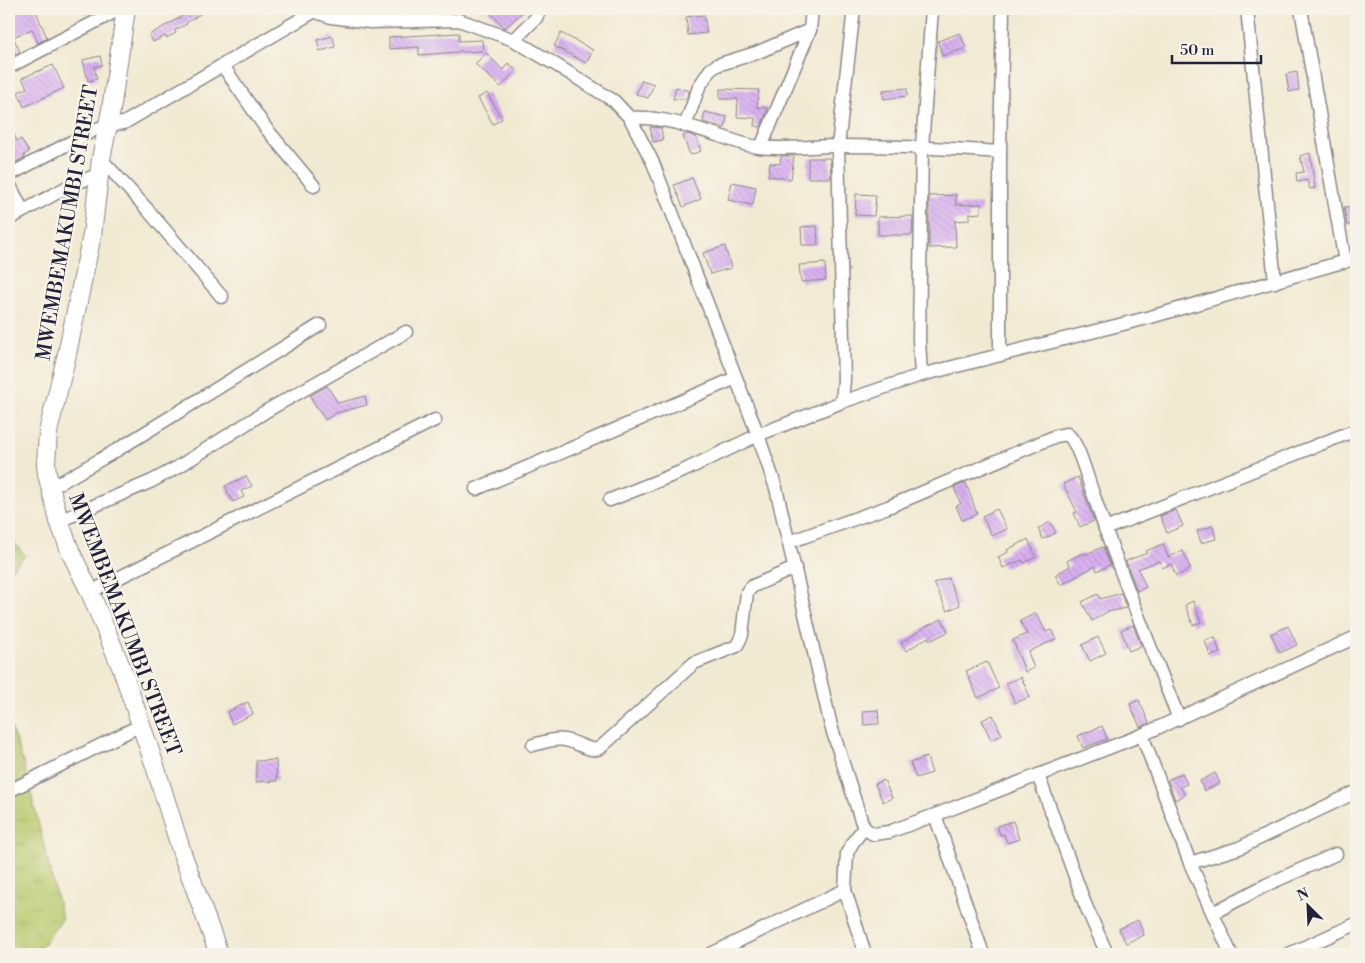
<svg xmlns="http://www.w3.org/2000/svg" width="1365" height="963" font-family="'Libre Bodoni',serif">
<style>
.grass{fill:url(#grass-tufts);stroke:#6d7654}
.building{fill:url(#building-back-hatch)}
.lines{fill:none;stroke-linecap:round;stroke-linejoin:round}
.street-casing{stroke:#8a8687;stroke-width:15}
.secondary-casing{stroke:#8a8687;stroke-width:20}
.street{stroke:#fff;stroke-width:12}
.secondary{stroke:#fff;stroke-width:18}
.labels{text-anchor:middle;dominant-baseline:central;stroke-width:5;stroke-linejoin:round;paint-order:stroke}
.street-label{font-size:20px;fill:#22223b;stroke:#f7f3e8}
</style>
<defs>
<pattern id="grass-tufts" width="24" height="20" patternUnits="userSpaceOnUse" patternTransform="scale(1.25)"><rect width="24" height="20" fill="#b8ca6d"/><path d="M3 7l-1-3M5 7V3M7 7l1-3M15 17l-1-3M17 17v-4M19 17l1-3" fill="none" stroke="#9ead5f"/></pattern>
<pattern id="building-back-hatch" width="6" height="6" patternUnits="userSpaceOnUse" patternTransform="scale(1.25)"><rect width="6" height="6" fill="#d8aff2"/><path d="M-1 5l2 2M0 0l6 6M5-1l2 2" fill="none" stroke="#b996d0"/></pattern>
</defs>
<rect width="100%" height="100%" fill="#f7f3e8"/>
<filter id="ink" filterUnits="userSpaceOnUse"><feTurbulence type="fractalNoise" baseFrequency=".02" numOctaves="2"/><feDisplacementMap in="SourceGraphic" scale="10" xChannelSelector="R" yChannelSelector="G"/><feConvolveMatrix kernelMatrix="1 2 1 2 8 2 1 2 1" color-interpolation-filters="sRGB"/></filter>
<filter id="wash" filterUnits="userSpaceOnUse"><feTurbulence type="fractalNoise" baseFrequency=".0096" numOctaves="4" result="noise"/><feDisplacementMap in="SourceGraphic" scale="20" xChannelSelector="R" yChannelSelector="G"/><feGaussianBlur stdDeviation="1.12" result="paint"/><feColorMatrix in="noise" values="0 0 0 0 0 0 0 0 0 0 0 0 0 0 0 0 0 1.4 0 .05"/><feComposite in="paint" operator="in"/></filter>
<g filter="url(#wash)">
<rect width="100%" height="100%" fill="#f1ead3"/>
<g class="grass">
<polygon points="12,540 25,556 9,571 9,543"/>
<polygon points="9,722 24,765 62,919 42,946 27,954 9,954"/>
</g>
<g id="blocks">
<g class="building">
<polygon points="9,9 35,9 47,38 38,43 32,29 13,37 20,52 9,57"/>
<polygon points="195,9 201,9 203,12 186,23 187,24 175,30 176,33 166,38 165,36 153,42 149,35"/>
<polygon points="487,9 526,9 505,28"/>
<polygon points="704,15 707,33 688,35 686,17"/>
<polygon points="459,33 459,41 482,40 483,51 462,52 460,50 458,52 419,55 419,47 389,49 389,37"/>
<polygon points="561,33 593,50 586,63 554,46"/>
<polygon points="960,33 966,48 942,56 938,41"/>
<polygon points="333,36 335,47 320,51 317,40"/>
<polygon points="486,53 503,70 508,63 516,70 501,87 475,64"/>
<polygon points="100,56 102,65 94,67 97,79 88,81 83,60"/>
<polygon points="53,65 64,88 24,107 18,92 27,88 22,78"/>
<polygon points="1297,72 1299,90 1289,92 1286,74"/>
<polygon points="642,80 654,84 648,98 636,94"/>
<polygon points="676,87 689,91 686,99 673,99"/>
<polygon points="907,88 907,96 884,99 883,90"/>
<polygon points="720,89 759,90 757,107 768,108 761,127 754,126 755,118 737,117 738,99 720,99"/>
<polygon points="487,93 502,119 493,124 478,98"/>
<polygon points="705,112 727,117 725,128 703,122"/>
<polygon points="9,124 17,141 21,139 29,152 24,155 25,157 9,166"/>
<polygon points="650,127 661,128 663,140 653,142"/>
<polygon points="688,134 696,137 701,151 690,155 683,136"/>
<polygon points="1310,153 1315,188 1310,189 1307,180 1297,182 1296,173 1304,172 1300,156"/>
<polygon points="781,156 794,156 791,179 768,176 770,163 780,164"/>
<polygon points="808,158 830,158 831,178 808,178"/>
<polygon points="692,178 701,199 683,207 674,185"/>
<polygon points="732,182 756,187 753,205 728,200"/>
<polygon points="856,194 876,195 874,216 855,215"/>
<polygon points="956,195 956,205 981,204 981,213 969,214 969,220 955,221 956,247 929,248 929,196"/>
<polygon points="1356,206 1356,224 1347,225 1344,207"/>
<polygon points="913,216 912,235 878,235 878,217"/>
<polygon points="817,226 818,245 802,245 801,227"/>
<polygon points="725,246 731,268 710,274 703,253"/>
<polygon points="825,263 826,280 801,282 799,265"/>
<polygon points="327,386 338,403 365,396 367,405 336,413 325,420 310,396"/>
<polygon points="246,476 252,486 241,491 244,497 233,502 225,486"/>
<polygon points="1078,477 1094,521 1080,527 1074,513 1077,512 1063,484"/>
<polygon points="966,483 977,514 962,520 956,506 961,504 954,488"/>
<polygon points="997,509 1007,529 992,536 982,516"/>
<polygon points="1176,510 1183,526 1167,533 1160,516"/>
<polygon points="1050,522 1056,533 1043,539 1038,529"/>
<polygon points="1213,526 1216,539 1201,543 1197,531"/>
<polygon points="1028,539 1036,557 1024,563 1022,560 1003,568 998,557 1008,552 1007,550"/>
<polygon points="1163,544 1168,557 1183,551 1191,569 1176,576 1171,564 1162,568 1159,561 1138,569 1146,587 1137,591 1126,561 1147,553 1146,551"/>
<polygon points="1103,547 1110,565 1097,571 1095,566 1061,585 1055,575 1070,566 1067,561 1083,553 1084,555"/>
<polygon points="948,578 960,605 947,611 934,583"/>
<polygon points="1121,593 1126,608 1107,612 1092,621 1082,602 1098,594 1100,599"/>
<polygon points="1193,601 1201,622 1193,625 1185,605"/>
<polygon points="1036,613 1046,632 1051,630 1056,639 1028,652 1034,668 1025,672 1013,640 1027,634 1020,621"/>
<polygon points="942,619 948,632 930,641 928,637 906,651 901,643 927,626"/>
<polygon points="1133,625 1141,646 1129,651 1121,630"/>
<polygon points="1288,626 1297,645 1280,653 1271,634"/>
<polygon points="1098,637 1106,653 1090,661 1082,645"/>
<polygon points="1215,637 1220,653 1210,656 1205,640"/>
<polygon points="987,662 999,688 978,698 966,671"/>
<polygon points="1021,677 1030,697 1015,703 1006,683"/>
<polygon points="1139,700 1149,723 1140,727 1130,704"/>
<polygon points="248,702 253,714 232,724 227,712"/>
<polygon points="878,710 879,724 864,725 863,711"/>
<polygon points="993,715 1002,735 991,740 982,720"/>
<polygon points="1102,726 1107,739 1083,748 1078,736"/>
<polygon points="927,757 932,773 916,778 910,763"/>
<polygon points="276,760 277,781 256,782 256,761"/>
<polygon points="1182,773 1187,784 1180,787 1185,795 1175,800 1168,780"/>
<polygon points="1215,773 1220,783 1204,791 1200,781"/>
<polygon points="884,780 892,798 883,802 875,784"/>
<polygon points="1013,821 1019,839 1007,843 1004,834 1000,835 997,826"/>
<polygon points="1138,920 1144,935 1126,943 1119,929"/>
</g>
</g>
</g>
<g filter="url(#ink)">
<use href="#blocks" fill-opacity="0" stroke="#8a8687" stroke-width="1"/>
<g class="lines">
<g class="street-casing">
<g id="street">
<polyline points="307,9 331,17 370,22 459,20 514,40 553,63 614,101 630,118 653,163 758,435 776,488 831,726 861,820 864,828 873,834 889,832 935,815 1142,735 1356,637"/>
<polyline points="1247,9 1275,282"/>
<polyline points="1301,9 1345,262"/>
<polyline points="514,40 536,18 540,9"/>
<polyline points="223,66 265,127 314,186"/>
<polyline points="9,67 120,9"/>
<path d="M630,118c31,-2 63,9 93,19 12,4 24,9 36,10 27,3 54,-1 81,-1 53,0 107,2 160,6"/>
<polyline points="685,126 699,87 710,70 717,65 756,53 810,30"/>
<polyline points="761,147 810,30 812,9"/>
<polyline points="101,159 147,209 222,297"/>
<polyline points="9,175 94,130 107,125 124,123 313,12"/>
<polyline points="9,184 23,211"/>
<polyline points="9,219 71,185 100,174"/>
<polyline points="1000,355 1000,152 1003,9"/>
<polyline points="921,375 919,339 922,147 932,9"/>
<polyline points="842,402 844,379 838,146 854,9"/>
<polyline points="51,488 117,450 320,325"/>
<polyline points="476,489 736,378"/>
<polyline points="610,500 683,471 758,435 842,402 921,375 1147,318 1356,258"/>
<polyline points="59,521 152,481 178,467 268,410 406,332"/>
<polyline points="1105,529 1356,430"/>
<path d="M789,542l99,-35 168,-71 11,-2c12,8 21,48 27,62 25,76 56,149 85,223"/>
<polyline points="90,592 435,420"/>
<polyline points="1142,735 1190,863 1231,954"/>
<path d="M533,745c12,-3 24,-8 36,-4 10,2 22,12 31,7l94,-85 43,-17 5,-11 5,-43 6,-6 42,-18"/>
<polyline points="1038,775 1085,904 1107,954"/>
<polyline points="9,791 141,725"/>
<polyline points="935,815 983,954"/>
<polyline points="864,828 853,842 847,853 845,890 865,954"/>
<polyline points="1190,863 1239,848 1356,792"/>
<polyline points="1213,913 1266,885 1336,854"/>
<polyline points="711,954 845,890"/>
<polyline points="1289,954 1356,924"/>
</g>
</g>
<g class="secondary-casing">
<polyline id="secondary" points="126,9 111,110 101,159 92,235 67,354 48,432 46,464 47,474 59,521 71,553 90,592 122,669 155,766 182,853 219,954"/>
</g>
<use href="#street" class="street"/>
<use href="#secondary" class="secondary"/>
</g>
</g>
<g class="labels">
<g class="street-label">
<text transform="translate(68 223) rotate(-80)">MWEMBEMAKUMBI STREET</text>
<text transform="translate(124 625) rotate(69)">MWEMBEMAKUMBI STREET</text>
</g>
</g>
<rect width="1365" height="963" fill="none" stroke="#f7f3e8" stroke-width="30"/>
<g transform="translate(1308 906) rotate(336)" stroke="#f7f3e8" stroke-width="4" paint-order="stroke">
<path d="M0-4L9 19L0 12L-9 19Z" fill="#22223b"/>
<text y="-8" font-size="14" font-weight="bold" text-anchor="middle" fill="#22223b">N</text>
</g>
<path d="M1172 55v8h89v-8" fill="none" stroke="#22223b" stroke-width="2.5"/>
<text x="1180" y="55" font-size="15" fill="#22223b" stroke="#f7f3e8" stroke-width="4" paint-order="stroke">50 m</text>
</svg>
